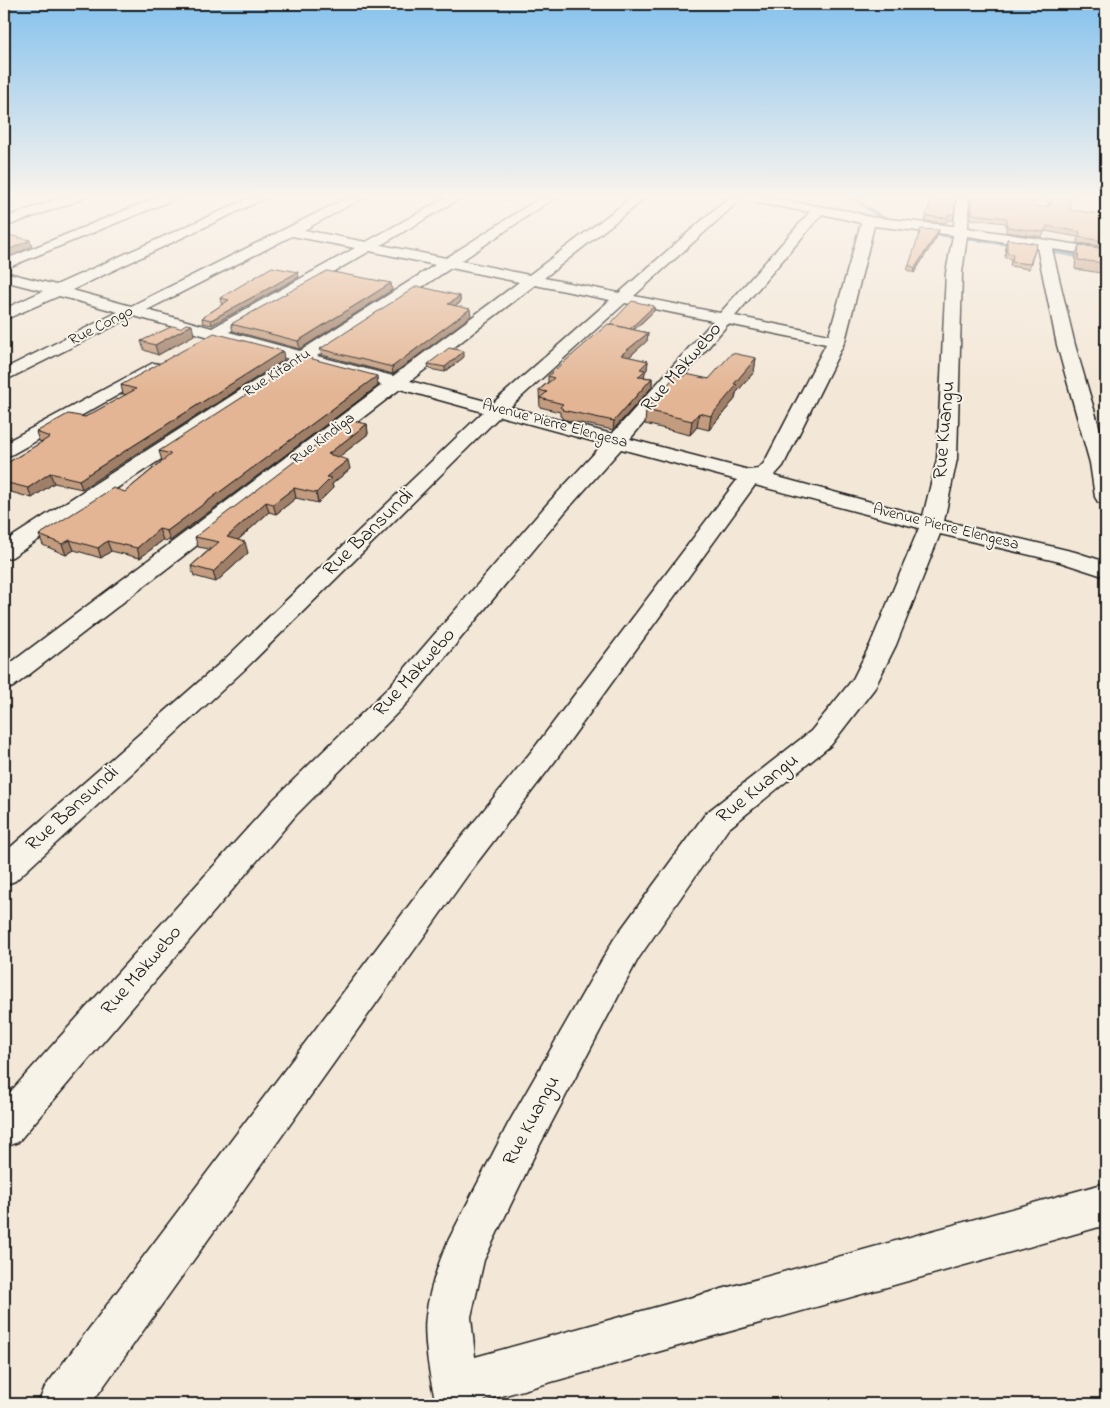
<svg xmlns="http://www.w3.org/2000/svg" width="1110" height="1408" font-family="'Indie Flower',sans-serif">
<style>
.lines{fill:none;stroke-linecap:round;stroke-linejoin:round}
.stream{stroke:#638c9e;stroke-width:4}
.minor-casing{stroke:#1c1c1c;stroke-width:3}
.minor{fill:#f7f3e8;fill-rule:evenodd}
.wall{fill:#c39c7f;stroke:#1c1c1c}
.shaded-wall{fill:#9f7f68;stroke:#1c1c1c}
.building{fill:#e3b594;stroke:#1c1c1c}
.labels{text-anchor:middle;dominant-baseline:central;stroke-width:4;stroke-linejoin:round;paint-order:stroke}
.far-street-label{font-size:16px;fill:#1c1c1c;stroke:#f7f3e8}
.street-label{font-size:20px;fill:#1c1c1c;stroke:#f7f3e8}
</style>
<rect width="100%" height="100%" fill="#f3e7d7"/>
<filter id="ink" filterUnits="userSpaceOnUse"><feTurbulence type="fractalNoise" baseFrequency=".02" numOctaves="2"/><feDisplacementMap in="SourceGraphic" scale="10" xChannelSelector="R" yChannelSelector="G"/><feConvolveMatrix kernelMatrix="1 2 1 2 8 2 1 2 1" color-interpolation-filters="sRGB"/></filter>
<g filter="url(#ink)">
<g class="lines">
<g class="stream">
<polyline points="850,196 881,217 895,222"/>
<polyline points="929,233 1015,245"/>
<polyline points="1028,247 1083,257"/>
</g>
<g class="minor-casing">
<g id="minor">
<polygon points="66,196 83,196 82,199 4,227 4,218"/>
<polygon points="160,196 176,196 175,199 4,269 4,260"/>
<path d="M254,196h16l-198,94 59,16 220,-110h15l-62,34 62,12 83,-46h15l-83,49 65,13 97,-62h14l-96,65 68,14 105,-79h14l-104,82 75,15 111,-97h27l92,15 21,6 84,9 3,-30h12l-1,32 138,21v8l-54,-8 23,96 31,105v53l-8,-1 -3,-5 -5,-34 -33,-118 -20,-98 -70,-11 -5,37 -5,186 -13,62 131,31 31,10v15l-46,-15 -120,-28 -44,111 -22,44 -43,56 -103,84 -90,130 -102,193 -52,108 -13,57 4,40 631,-174v42l-622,176 1,3h-48c-7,-19 -14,-68 -11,-88 3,-25 12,-52 22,-75l60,-117 106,-185 92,-126 105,-82 42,-52 17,-34 49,-117 -164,-43 -200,276 -86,112 -378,531h-53l7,-17 402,-532 88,-108 202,-267 -116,-31 -56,63 -157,190 -112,113 -278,327 -14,5v-48l270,-300 114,-111 161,-186 54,-58 -103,-28 -256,254 -229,211 -11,4v-32l222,-195 257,-246 -83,-23 -387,298 -9,3v-22l378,-283 -76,-21 -294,193 -8,2v-17l285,-183 -155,-43 -130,65v-12l114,-57 -59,-16 -55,24v-11l39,-18 -39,-10v-9l52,13zM740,200l70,12 -90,101 -86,-17zM822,214l39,9 -32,112 -94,-19zM874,226l79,9 -7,38 -9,186 -14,57 -149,-40 9,-10 62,-125zM292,236l63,12 -143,80 -65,-18zM370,251l65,14 -135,86 -71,-19zM451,268l68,14 -126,94 -76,-20zM535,285l75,15 -117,103 -83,-22zM625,303l88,18 -101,113 -102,-27zM728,324l98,20 -62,119 -6,6 -9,1 -119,-31z"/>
<polygon points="1032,196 1044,196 1049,207 1047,210 1037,210"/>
<polygon points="153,363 159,364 162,368 159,372 11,455 4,457 4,443"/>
</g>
</g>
<use href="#minor" class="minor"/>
</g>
<g class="wall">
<polygon points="933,196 954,215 953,220 948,220 946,223 925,221"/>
<polygon points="971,196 1014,196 1014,199 1039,207 1050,206 1047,199 1049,196 1064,196 1070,210 1106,215 1106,238 1103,238 1103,241 1101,246 1077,243 1078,237 1045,231 1042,237 1006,232 1006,223 970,219"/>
<polygon points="938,235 914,273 907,270 909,265"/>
<polygon points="1007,239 1037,244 1029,269 1010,266 1011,259 1005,258 1006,244"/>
<polygon points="1079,245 1105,263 1101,273 1075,269 1076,254"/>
<polygon points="299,277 212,325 203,323 202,318 223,304 221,303 220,298"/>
<polygon points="392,290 300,349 233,331 231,324"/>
<polygon points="460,296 460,303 455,306 471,316 393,374 322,355 320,349"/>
<polygon points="654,306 654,311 634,330 648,333 647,341 629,357 648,361 647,369 645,372 644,377 652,378 652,387 613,430 562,419 562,417 560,416 560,412 540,407 539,390 548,382 548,376 610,324"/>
<polygon points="194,335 158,355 144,350 141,341"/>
<polygon points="464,357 445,372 429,369 428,364"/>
<polygon points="756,358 754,372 736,393 735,399 709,430 697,427 690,435 645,424 646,410 684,376 709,379"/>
<polygon points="284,360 82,489 54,483 32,498 4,490 4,465 42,442 39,441 36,432 85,417 127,395 123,394 121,385"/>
<polygon points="378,386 170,541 163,540 140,558 111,551 101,558 74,550 66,555 43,545 39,535 125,492 162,461 159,451"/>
<polygon points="367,424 368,434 339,457 350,469 332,484 333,488 318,503 296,498 276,514 269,512 238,540 248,553 216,582 194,576 191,566 210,549 198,547 195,537"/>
</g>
<g class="shaded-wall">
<polygon points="939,230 938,235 914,273 915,268"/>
<polygon points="30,240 32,246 4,260 4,252"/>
<polygon points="298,272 299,277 212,325 211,320"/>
<polygon points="391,283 392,290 300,349 298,341"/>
<polygon points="460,296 460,303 448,310 448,304"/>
<polygon points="654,306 654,311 628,335 628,330"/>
<polygon points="470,309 471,316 393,374 392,367"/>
<polygon points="192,325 194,335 158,355 155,345"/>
<polygon points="648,333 647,341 621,364 621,355"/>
<polygon points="283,351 284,360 82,489 79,480"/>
<polygon points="464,351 464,357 445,372 445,367"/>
<polygon points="756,358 754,372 736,393 735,399 709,430 711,416 734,384"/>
<polygon points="648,361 647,369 645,372 644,379 638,385 640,369"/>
<polygon points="377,376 378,386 170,541 167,531"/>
<polygon points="652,378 652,387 613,430 614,421"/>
<polygon points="699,413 697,427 690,435 692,421"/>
<polygon points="367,424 368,434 330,464 328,454"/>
<polygon points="348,460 350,469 332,484 333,488 318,503 316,493 326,477"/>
<polygon points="50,473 54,483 32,498 28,488"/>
<polygon points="294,488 296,498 276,514 273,504"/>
<polygon points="266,502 269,512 230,547 227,537"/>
<polygon points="159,529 163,540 140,558 137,548"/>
<polygon points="70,540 74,550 66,555 62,544"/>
<polygon points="107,541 111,551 101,558 98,548"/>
<polygon points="245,542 248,553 216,582 213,572"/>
</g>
<g class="building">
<polygon points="933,196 956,196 954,215 949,214 947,218 926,216"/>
<polygon points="972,196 1014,196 1014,199 1035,201 1039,207 1050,206 1052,201 1050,196 1070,196 1070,210 1106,215 1106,233 1103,232 1103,241 1079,237 1080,232 1047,226 1044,232 1007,227 1007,218 972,214"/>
<polygon points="921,229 939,230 915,268 909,265"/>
<polygon points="4,234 30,240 4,252"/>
<polygon points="1007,239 1037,244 1030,264 1012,262 1013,254 1007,253"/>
<polygon points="1079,245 1105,249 1105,263 1078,260"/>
<polygon points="272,267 298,272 211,320 202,318 229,300 220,298"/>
<polygon points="327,271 391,283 298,341 231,324"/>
<polygon points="417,286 460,296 448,304 470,309 392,367 320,349"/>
<polygon points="632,301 654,306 630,329 610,324"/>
<polygon points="186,324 192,325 155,345 141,341 173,326 180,328"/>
<polygon points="608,324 648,333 621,355 648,361 640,369 645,370 638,377 652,378 614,421 562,410 563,409 560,407 563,404 540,398 547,392 539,390 554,378 548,376"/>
<polygon points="214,333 283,351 79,480 50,473 28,488 4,482 4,465 50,437 36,432 68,414 85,417 136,389 121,385"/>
<polygon points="449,348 464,351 445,367 428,364"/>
<polygon points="732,353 756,358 734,384 737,385 711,416 699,413 692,421 646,410 676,375 684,376 686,374 709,379"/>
<polygon points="305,357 377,376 167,531 159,529 137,548 107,541 98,548 70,540 62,544 39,535 113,488 125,492 171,454 159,451"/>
<polygon points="349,420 367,424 328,454 348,460 326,477 331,478 316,493 294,488 273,504 266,502 227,537 245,542 213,572 191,566 219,542 195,537"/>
</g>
</g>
<linearGradient id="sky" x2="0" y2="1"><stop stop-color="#86c2ed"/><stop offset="0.5" stop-color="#faf4ed"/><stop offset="1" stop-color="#faf4ed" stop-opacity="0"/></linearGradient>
<rect width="1110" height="393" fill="url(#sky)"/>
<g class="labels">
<g class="far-street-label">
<text transform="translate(101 326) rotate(-27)">Rue Congo</text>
<text transform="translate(277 373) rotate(-33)">Rue Kitantu</text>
<text transform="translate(555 424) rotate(15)">Avenue Pierre Elengesa</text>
<text transform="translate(323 439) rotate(-37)">Rue Kindiga</text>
<text transform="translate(946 527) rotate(14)">Avenue Pierre Elengesa</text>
</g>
<g class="street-label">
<text transform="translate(682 368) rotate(-49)">Rue Makwebo</text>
<text transform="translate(945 430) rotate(-85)">Rue Kuangu</text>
<text transform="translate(369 533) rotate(-44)">Rue Bansundi</text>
<text transform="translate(415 673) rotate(-48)">Rue Makwebo</text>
<text transform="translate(758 789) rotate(-39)">Rue Kuangu</text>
<text transform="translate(73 809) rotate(-42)">Rue Bansundi</text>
<text transform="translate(142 971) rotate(-49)">Rue Makwebo</text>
<text transform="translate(532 1121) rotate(-62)">Rue Kuangu</text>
</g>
</g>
<rect width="1110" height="1408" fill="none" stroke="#f7f3e8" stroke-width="20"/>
<rect x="10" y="10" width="1090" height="1388" fill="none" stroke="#1c1c1c" stroke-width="2" filter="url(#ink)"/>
</svg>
